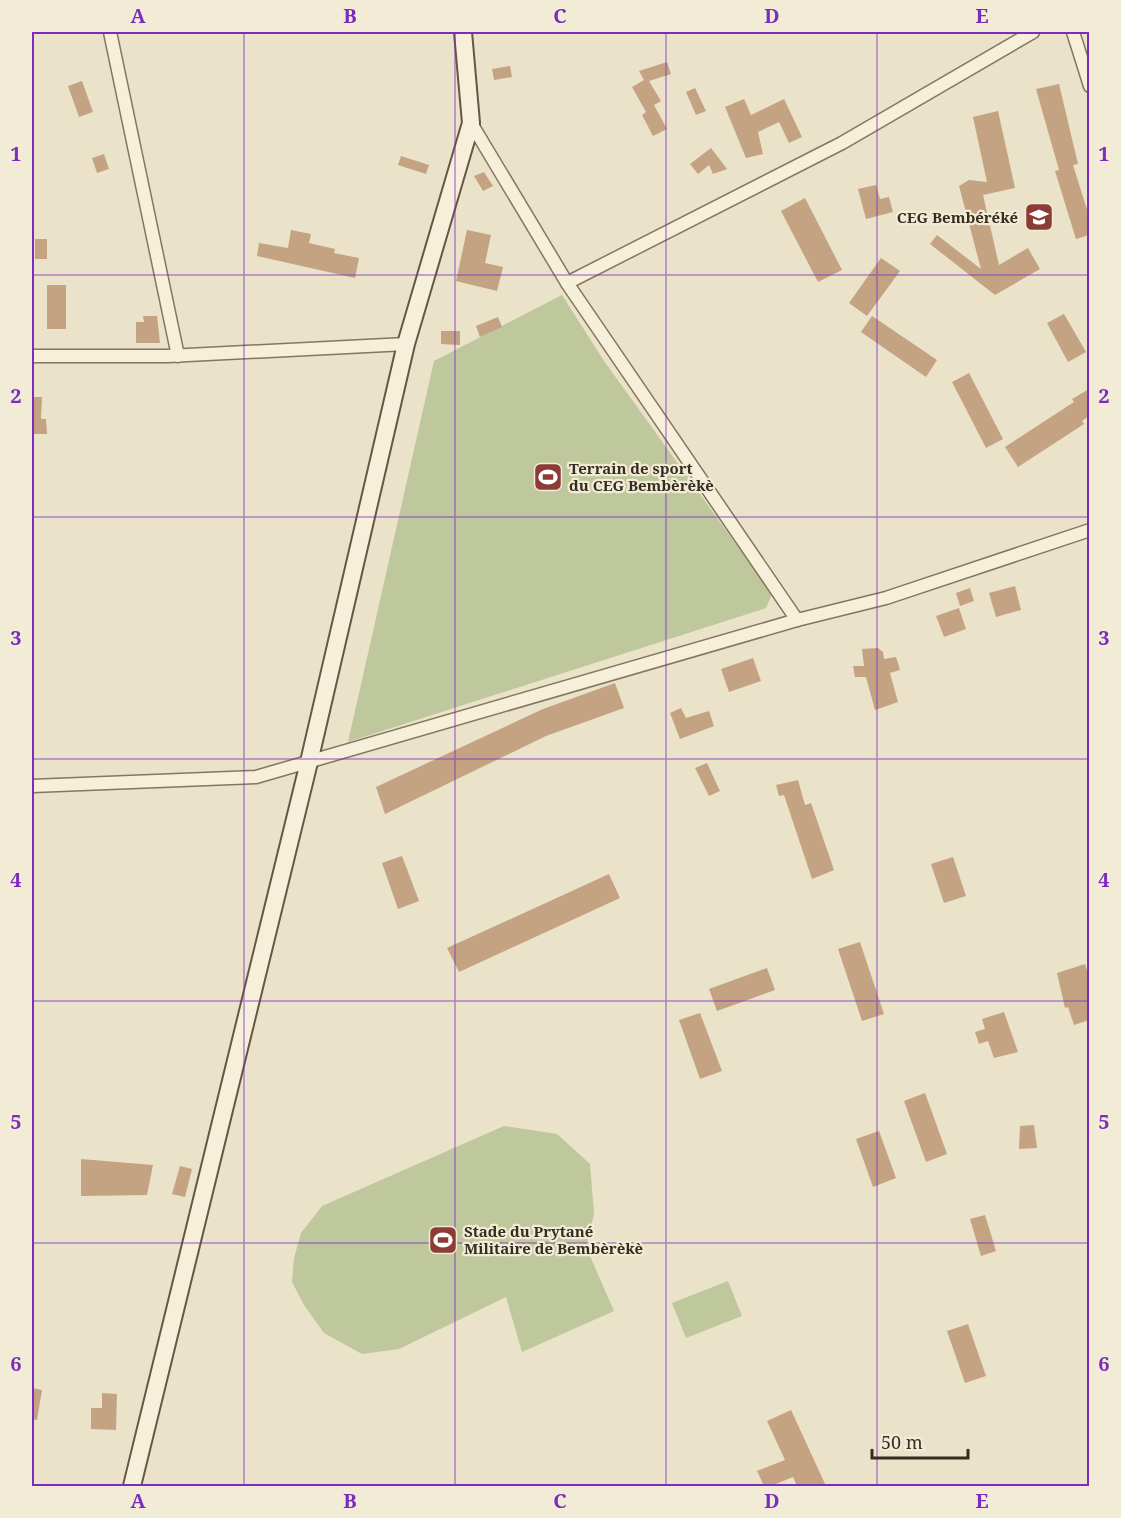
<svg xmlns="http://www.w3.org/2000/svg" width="1121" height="1518" font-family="'Noto Serif',serif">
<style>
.green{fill:#bfc79d}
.building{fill:#c4a383}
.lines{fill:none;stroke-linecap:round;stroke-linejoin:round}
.minor-casing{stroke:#84765f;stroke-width:15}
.secondary-casing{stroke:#665742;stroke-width:20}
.minor{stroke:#f6f0db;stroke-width:12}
.secondary{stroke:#f6f0db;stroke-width:16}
.grid{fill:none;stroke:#7b2cbf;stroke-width:1.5;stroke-opacity:0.55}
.labels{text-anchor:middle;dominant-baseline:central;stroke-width:4.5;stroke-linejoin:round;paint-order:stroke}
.poi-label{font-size:15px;font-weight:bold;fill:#362d21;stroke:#f2ecd7;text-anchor:start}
.neatline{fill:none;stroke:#7b2cbf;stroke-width:2}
.grid-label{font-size:20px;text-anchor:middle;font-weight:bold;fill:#7b2cbf}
</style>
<rect width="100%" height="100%" fill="#eae2c9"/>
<g class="green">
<polygon points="562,295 604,361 772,594 766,608 348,742 434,361"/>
<polygon points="504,1126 557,1134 590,1164 594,1214 586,1247 614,1311 522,1352 506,1297 399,1349 362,1354 324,1333 304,1305 292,1282 294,1258 301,1233 322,1206"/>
<polygon points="728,1281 742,1316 686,1338 672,1303"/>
</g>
<g class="building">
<polygon points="667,62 671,74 649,81 661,101 654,105 667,129 653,136 642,115 646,112 632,87 644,80 639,71"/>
<polygon points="510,66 512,77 494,80 492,69"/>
<polygon points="82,81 93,112 79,117 68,86"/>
<polygon points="1059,84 1078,164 1073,165 1089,216 1089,235 1076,239 1055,171 1059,170 1036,89"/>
<polygon points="695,88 706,111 696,115 686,92"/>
<polygon points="744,99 751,115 784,99 802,137 789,143 779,122 758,132 763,154 746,158 725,107"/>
<polygon points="998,111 1015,188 983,195 999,265 1028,248 1040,269 995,295 930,244 937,235 981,269 959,186 969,180 987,182 973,117"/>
<polygon points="711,148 727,169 713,174 709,165 698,174 690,164"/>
<polygon points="104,154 109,169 97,173 92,158"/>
<polygon points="401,156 429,165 426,174 398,165"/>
<polygon points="484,172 493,186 483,191 474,176"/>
<polygon points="876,185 880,199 889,197 893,212 866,219 858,189"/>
<polygon points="805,198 842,270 818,282 781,211"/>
<polygon points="291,230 311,234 309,243 335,249 334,253 359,258 355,278 257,256 259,243 288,248"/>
<polygon points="467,230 491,235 485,263 503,267 497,291 456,281"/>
<rect x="35" y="239" width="12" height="20"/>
<polygon points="881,258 900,271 867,316 849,303"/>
<rect x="47" y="285" width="19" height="44"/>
<polygon points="1064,314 1086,352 1068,362 1047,323"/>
<polygon points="143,316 157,316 160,343 136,343 136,322 144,322"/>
<polygon points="872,316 937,360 926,377 861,332"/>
<polygon points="498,317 502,327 480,337 476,326"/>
<polygon points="441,331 460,331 460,345 441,344"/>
<polygon points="969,373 1003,439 986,448 952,382"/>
<polygon points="1089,389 1089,416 1082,421 1084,424 1018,467 1005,447 1074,402 1072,399"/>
<polygon points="32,397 42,397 41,419 46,419 47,434 32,434"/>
<polygon points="1015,586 1021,610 996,617 989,593"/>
<polygon points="970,588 974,601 960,606 956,593"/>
<polygon points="959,608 966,629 944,637 936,616"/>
<polygon points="878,648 883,652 884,659 896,657 900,670 890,673 898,702 875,710 866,677 855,677 853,666 864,666 862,649"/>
<polygon points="753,658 761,681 729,692 721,669"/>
<polygon points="615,683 624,708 546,736 385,814 376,787 543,709"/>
<polygon points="681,708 686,718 709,711 714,726 680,739 670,713"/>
<polygon points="707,763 720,791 709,796 695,768"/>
<polygon points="798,780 805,805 811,803 834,870 812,879 784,795 779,796 776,785"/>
<polygon points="402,856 419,901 398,909 382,863"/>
<polygon points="953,857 966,896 944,903 931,864"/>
<polygon points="609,874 620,898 459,972 447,948"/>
<polygon points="860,942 884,1014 862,1021 838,949"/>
<polygon points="1085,964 1089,978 1089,1020 1074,1025 1068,1007 1065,1008 1057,973"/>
<polygon points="767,968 775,990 717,1011 709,989"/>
<polygon points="1004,1012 1018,1052 994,1058 988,1041 979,1044 975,1032 985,1029 982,1019"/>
<polygon points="700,1013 722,1071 700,1079 679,1020"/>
<polygon points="925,1093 947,1154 926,1162 904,1101"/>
<polygon points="1034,1125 1037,1148 1019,1149 1020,1126"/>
<polygon points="879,1131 896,1178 873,1187 856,1139"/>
<polygon points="81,1159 153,1165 147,1195 81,1196"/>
<polygon points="180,1166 192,1169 185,1197 172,1194"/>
<polygon points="985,1215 996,1251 981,1256 970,1219"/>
<polygon points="968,1324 986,1376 965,1383 947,1331"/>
<polygon points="32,1388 42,1390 37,1420 32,1419"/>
<polygon points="102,1393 117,1394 116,1430 91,1429 91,1408 102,1408"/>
<polygon points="791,1410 826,1486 797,1486 793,1477 771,1486 764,1486 757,1471 785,1460 767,1421"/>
</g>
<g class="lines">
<g class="minor-casing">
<g id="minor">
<polyline points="110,32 178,356"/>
<polyline points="1073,32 1090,86"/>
<polyline points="471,123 567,283 797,620"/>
<polyline points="567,283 842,143 1033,32"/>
<polyline points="32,356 168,356 406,344"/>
<polyline points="32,786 256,777 797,620 886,598 1090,530"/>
</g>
</g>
<g class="secondary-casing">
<polyline id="secondary" points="132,1486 309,762 406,344 471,123 463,32"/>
</g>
<use href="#minor" class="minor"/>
<use href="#secondary" class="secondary"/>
</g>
<path class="grid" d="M244,32v1454M455,32v1454M666,32v1454M877,32v1454M32,275h1058M32,517h1058M32,759h1058M32,1001h1058M32,1243h1058"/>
<defs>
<g id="school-square" transform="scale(1.5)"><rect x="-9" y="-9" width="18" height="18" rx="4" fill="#8d3b35" stroke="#f2ecd7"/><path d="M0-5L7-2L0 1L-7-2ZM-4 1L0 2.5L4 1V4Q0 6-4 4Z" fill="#fff"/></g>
<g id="stadium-square" transform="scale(1.5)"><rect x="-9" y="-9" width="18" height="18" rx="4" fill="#8d3b35" stroke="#f2ecd7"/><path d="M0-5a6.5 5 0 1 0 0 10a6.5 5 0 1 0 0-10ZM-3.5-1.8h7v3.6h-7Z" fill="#fff"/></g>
</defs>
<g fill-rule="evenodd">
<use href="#school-square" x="1039" y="217"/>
<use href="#stadium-square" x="548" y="477"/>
<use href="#stadium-square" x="443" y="1240"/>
</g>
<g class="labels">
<g class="poi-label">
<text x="1018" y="217" text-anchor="end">CEG Bembéréké</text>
<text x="569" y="468">Terrain de sport<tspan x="569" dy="17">du CEG Bembèrèkè</tspan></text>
<text x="464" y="1231">Stade du Prytané<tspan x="464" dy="17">Militaire de Bembèrèkè</tspan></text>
</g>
</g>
<rect width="1121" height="1518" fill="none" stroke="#f2ecd7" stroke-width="66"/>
<path d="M872 1449v9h96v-9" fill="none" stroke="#362d21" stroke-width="3"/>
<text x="881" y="1449" font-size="18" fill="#362d21" stroke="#f2ecd7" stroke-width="4.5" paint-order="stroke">50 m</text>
<rect x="33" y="33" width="1055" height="1452" class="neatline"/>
<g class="grid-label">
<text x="138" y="23">A</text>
<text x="350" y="23">B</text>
<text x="560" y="23">C</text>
<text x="772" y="23">D</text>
<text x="982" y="23">E</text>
<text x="16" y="161">1</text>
<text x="1104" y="161">1</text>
<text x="16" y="403">2</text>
<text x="1104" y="403">2</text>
<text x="16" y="645">3</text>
<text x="1104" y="645">3</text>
<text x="16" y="887">4</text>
<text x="1104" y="887">4</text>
<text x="16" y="1129">5</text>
<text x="1104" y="1129">5</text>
<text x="16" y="1371">6</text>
<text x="1104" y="1371">6</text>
<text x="138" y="1508">A</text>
<text x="350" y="1508">B</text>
<text x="560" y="1508">C</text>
<text x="772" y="1508">D</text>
<text x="982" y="1508">E</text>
</g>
</svg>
